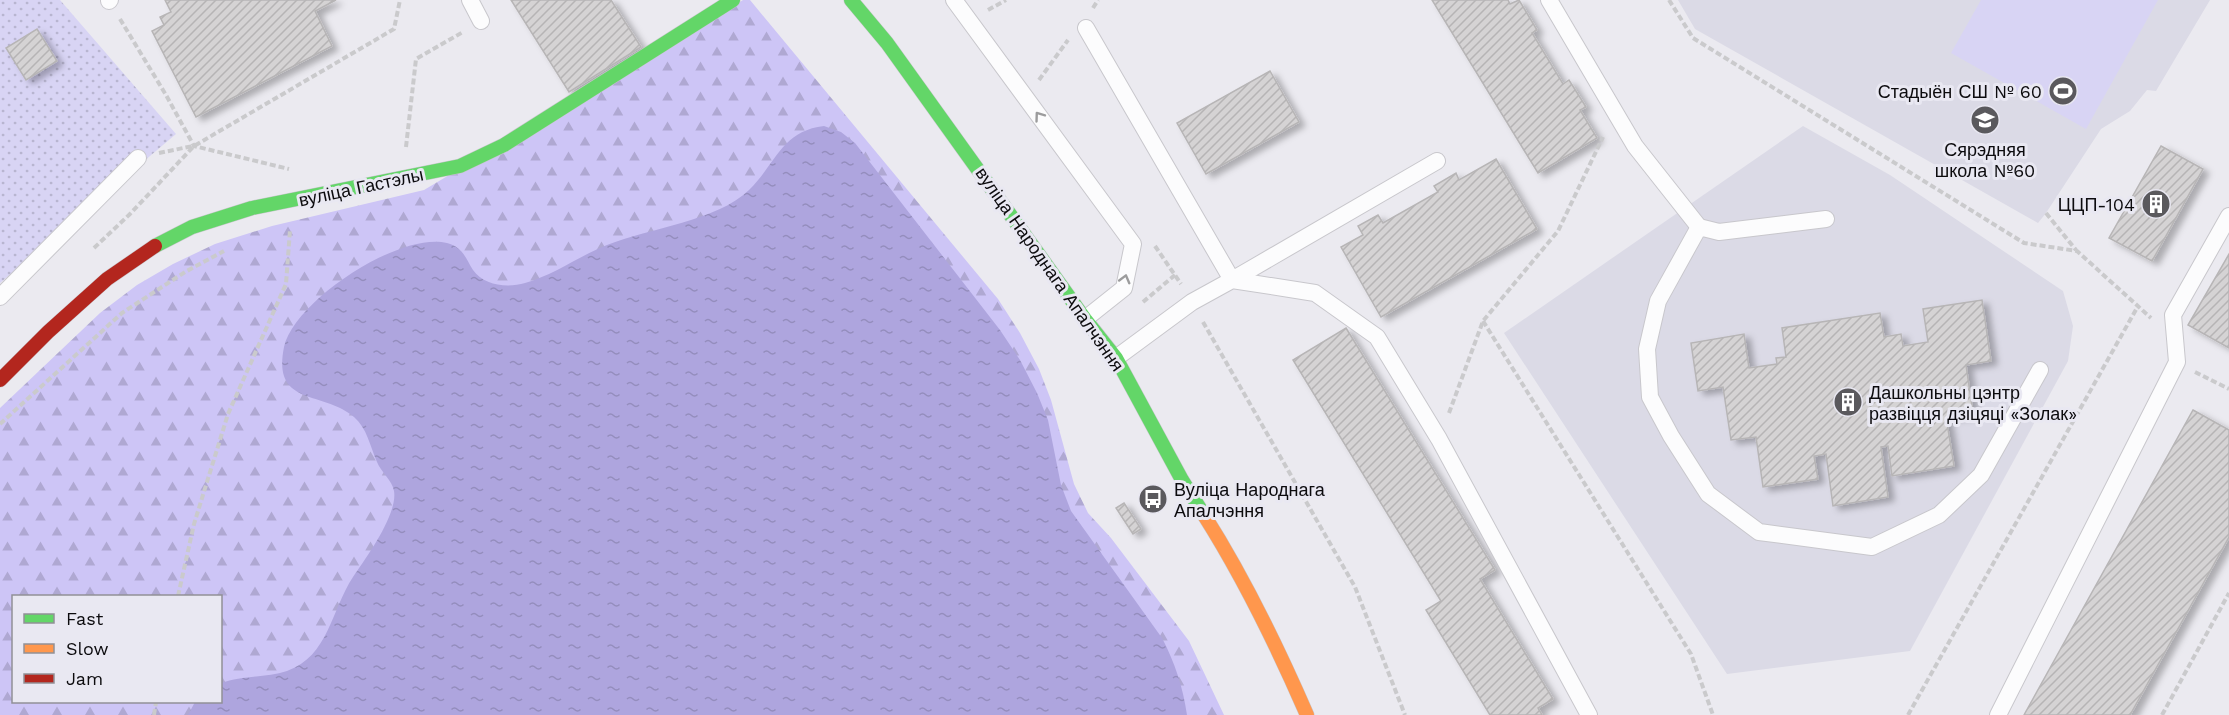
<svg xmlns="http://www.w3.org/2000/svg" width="2229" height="715" font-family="'Work Sans',sans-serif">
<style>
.built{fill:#dbdae6}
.green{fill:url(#green-dots)}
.forest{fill:url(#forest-firs);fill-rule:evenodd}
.pitch{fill:#d8d4f4}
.water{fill:url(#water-ripples)}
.building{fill:url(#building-hatch);stroke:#b7b5b6;stroke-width:1.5;filter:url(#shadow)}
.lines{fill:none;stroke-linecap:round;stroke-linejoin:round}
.lane-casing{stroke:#c8c7cc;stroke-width:18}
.fast-casing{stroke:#c8c7cc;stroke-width:15}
.slow-casing{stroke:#c8c7cc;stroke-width:15}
.jam-casing{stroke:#c8c7cc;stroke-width:15}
.path{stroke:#cacacc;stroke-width:4;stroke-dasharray:6 3;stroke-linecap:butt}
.lane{stroke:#fcfcfd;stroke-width:16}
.fast{stroke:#63d668;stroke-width:14}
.slow{stroke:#ff974d;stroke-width:14}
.jam{stroke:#b3261e;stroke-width:14}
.oneway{stroke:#9c9c9d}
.labels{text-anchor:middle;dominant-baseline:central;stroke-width:6;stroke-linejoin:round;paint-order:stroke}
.poi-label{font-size:18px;fill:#0c0b0e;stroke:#e9e8f2;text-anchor:end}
.street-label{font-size:18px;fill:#0c0b0e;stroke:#e9e8f2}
</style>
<defs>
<pattern id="green-dots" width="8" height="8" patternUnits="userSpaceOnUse" patternTransform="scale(1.5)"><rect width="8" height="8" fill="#d8d4f4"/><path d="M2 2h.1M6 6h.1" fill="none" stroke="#b8b5d0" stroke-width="1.8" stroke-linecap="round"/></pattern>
<pattern id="forest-firs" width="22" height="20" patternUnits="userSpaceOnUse" patternTransform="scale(1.5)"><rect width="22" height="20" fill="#cdc5f6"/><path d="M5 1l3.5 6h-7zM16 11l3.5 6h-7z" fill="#afa8d2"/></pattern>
<pattern id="water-ripples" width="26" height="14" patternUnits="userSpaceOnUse" patternTransform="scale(1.5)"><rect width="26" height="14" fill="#aea5de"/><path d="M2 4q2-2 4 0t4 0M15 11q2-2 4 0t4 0" fill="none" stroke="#948dbd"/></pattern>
<pattern id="building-hatch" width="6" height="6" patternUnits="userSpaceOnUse" patternTransform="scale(1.5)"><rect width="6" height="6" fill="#d5d3d4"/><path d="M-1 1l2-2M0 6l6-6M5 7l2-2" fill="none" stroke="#b6b4b5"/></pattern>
<filter id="shadow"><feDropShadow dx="6" dy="4" stdDeviation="3" flood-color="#0004"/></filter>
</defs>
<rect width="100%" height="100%" fill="#ebeaf0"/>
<g class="built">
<polygon points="1678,0 2210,0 2156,91 2147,90 2130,111 2101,129 2046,213 2038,223 1695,29"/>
<polygon points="1803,126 1890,175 2063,291 2073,326 2068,361 1910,651 1727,674 1504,333"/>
</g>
<polygon class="green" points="0,0 60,0 176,134 0,283"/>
<path class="forest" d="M743,0h7l248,299 22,34 19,36 12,31 23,84 14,29 23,25 78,103 35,74h-1224v-307l100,-95 37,-28 36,-21 42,-20 57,-18 152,-36zM14,596h206v106h-206z"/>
<polygon class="pitch" points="1981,0 2158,0 2086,129 1951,53"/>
<path class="water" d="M824,126l17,6 14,11 145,187 20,30 17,33 11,27 13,65 10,26 91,127c13,25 21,49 25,77h-999l7,-13h25l1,-19c21,-8 45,-5 66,-12 42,-15 44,-61 66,-94 13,-19 45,-63 41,-86 -2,-11 -13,-19 -17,-29 -7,-16 -10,-34 -23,-45 -32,-27 -82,-10 -70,-70 10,-46 116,-116 163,-104 16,4 19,16 26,27 11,16 35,18 52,13 29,-8 54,-27 82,-38 43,-17 110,-24 142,-55 27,-26 32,-59 75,-64z"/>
<g class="building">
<polygon points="165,0 336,0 315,11 332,46 196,117 152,31 164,25 160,17 171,12"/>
<polygon points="511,0 611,0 641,47 569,92"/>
<polygon points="1432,0 1508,0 1510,4 1519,0 1537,30 1532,33 1563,84 1569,80 1586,107 1580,110 1597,138 1538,173"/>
<polygon points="37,29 57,61 26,80 6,48"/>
<polygon points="1270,71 1299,122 1206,174 1177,123"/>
<polygon points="2161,146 2203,169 2152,261 2109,238"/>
<polygon points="1496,159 1537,229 1381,317 1341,247 1363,235 1358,226 1378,215 1383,223 1438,192 1434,186 1456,173 1459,180"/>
<polygon points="2229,254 2229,348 2188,325"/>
<polygon points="1982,300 1991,361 1966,365 1973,413 1946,417 1954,466 1892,476 1888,446 1881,447 1888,497 1833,506 1826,454 1814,456 1818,479 1763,487 1756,437 1731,440 1723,387 1698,391 1691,343 1744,334 1749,368 1777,364 1776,358 1786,357 1782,328 1880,313 1884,337 1901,334 1903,346 1928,342 1923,309"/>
<polygon points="1346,328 1495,570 1480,579 1553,699 1538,708 1542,715 1490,715 1426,610 1441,601 1293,360"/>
<polygon points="2193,410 2229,430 2229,537 2130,715 2024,715"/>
<polygon points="1124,503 1141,529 1133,534 1116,508"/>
</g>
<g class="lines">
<g class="lane-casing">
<g id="lane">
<polyline points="470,0 481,21"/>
<polyline points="954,0 1133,244 1124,288 1085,319"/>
<polyline points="1549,0 1635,146 1699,227"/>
<polyline points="109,1 110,0"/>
<polyline points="1086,28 1232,280 1437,161"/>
<polyline points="1826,219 1719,232 1699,227 1658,301 1647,349 1650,397 1671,436 1708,494 1759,532 1872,547 1939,515 1981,475 2040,370"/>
<polyline points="0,297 138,158"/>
<polyline points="1116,358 1192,302 1232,280 1315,293 1377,337 1439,439 1589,715"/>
<polyline points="1998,715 2177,362 2173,315 2229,216"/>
</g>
</g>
<g class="fast-casing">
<g id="fast">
<polyline points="851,0 887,43 1085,319 1116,358 1182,480 1204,515"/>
<polyline points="155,246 192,227 252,208 460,166 504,145 733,0"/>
</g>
</g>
<g class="slow-casing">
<path id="slow" d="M1204,515c40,63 73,131 103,200"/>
</g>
<g class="jam-casing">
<polyline id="jam" points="0,380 48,332 107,279 155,246"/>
</g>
<g class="path">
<polyline points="1669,0 1693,38 2024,243 2077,251 2151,318"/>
<polyline points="1093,8 1098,0"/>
<polyline points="988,10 1006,0"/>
<polyline points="120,19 166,95 194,146 289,169"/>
<polyline points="1039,80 1068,40"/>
<polyline points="406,147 416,59 463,32"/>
<polyline points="159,153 193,146"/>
<polyline points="2046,213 2076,250"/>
<polyline points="1155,246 1181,284"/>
<polyline points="94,248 130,214 194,146 394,29 400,0"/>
<polyline points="1143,302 1175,275"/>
<polyline points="1483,321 1691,654 1713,715"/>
<polyline points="1203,322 1355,587 1405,715"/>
<polyline points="2195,372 2229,389"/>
<polyline points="1449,413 1483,321 1558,231 1603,137"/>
<polyline points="0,424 122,313 185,272 224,251"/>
<polyline points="178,596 194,524 228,414 286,284 290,230"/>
<polyline points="154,715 156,702"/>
<polyline points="1908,715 2138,306"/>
<polyline points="2162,715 2229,593"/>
</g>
<use href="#lane" class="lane"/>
<use href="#fast" class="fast"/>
<use href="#slow" class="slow"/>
<use href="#jam" class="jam"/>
</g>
<defs><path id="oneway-chevron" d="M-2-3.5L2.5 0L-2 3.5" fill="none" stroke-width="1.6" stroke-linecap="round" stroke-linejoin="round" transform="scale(1.5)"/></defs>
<g class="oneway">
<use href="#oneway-chevron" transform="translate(1039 116) rotate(-126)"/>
<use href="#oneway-chevron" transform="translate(1125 279) rotate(-75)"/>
</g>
<defs>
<g id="stadium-disc" transform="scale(1.5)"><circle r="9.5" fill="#5a595d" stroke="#e9e8f2"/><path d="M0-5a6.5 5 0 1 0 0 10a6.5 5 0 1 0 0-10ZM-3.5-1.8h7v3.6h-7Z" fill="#fff"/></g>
<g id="school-disc" transform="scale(1.5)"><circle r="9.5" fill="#5a595d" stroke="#e9e8f2"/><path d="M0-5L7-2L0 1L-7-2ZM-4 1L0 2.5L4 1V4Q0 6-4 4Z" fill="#fff"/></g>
<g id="building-disc" transform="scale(1.5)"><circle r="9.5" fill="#5a595d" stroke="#e9e8f2"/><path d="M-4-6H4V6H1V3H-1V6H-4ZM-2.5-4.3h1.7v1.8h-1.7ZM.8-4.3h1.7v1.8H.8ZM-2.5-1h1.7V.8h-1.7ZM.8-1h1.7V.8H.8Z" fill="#fff"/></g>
<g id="bus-disc" transform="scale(1.5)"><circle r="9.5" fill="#5a595d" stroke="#e9e8f2"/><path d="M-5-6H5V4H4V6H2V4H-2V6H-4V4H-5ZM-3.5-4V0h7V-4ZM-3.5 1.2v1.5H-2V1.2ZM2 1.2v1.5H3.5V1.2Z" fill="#fff"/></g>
</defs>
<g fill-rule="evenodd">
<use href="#stadium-disc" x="2063" y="91"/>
<use href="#school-disc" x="1985" y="120"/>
<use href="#building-disc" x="2156" y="204"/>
<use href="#building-disc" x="1848" y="402"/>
<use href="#bus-disc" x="1153" y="499"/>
</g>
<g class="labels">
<g class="poi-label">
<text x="2042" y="91">Стадыён СШ № 60</text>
<text x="1985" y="149" text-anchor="middle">Сярэдняя<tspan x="1985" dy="21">школа №60</tspan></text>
<text x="2135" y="204">ЦЦП-104</text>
<text x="1869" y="392" text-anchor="start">Дашкольны цэнтр<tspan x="1869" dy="21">развіцця дзіцяці «Золак»</tspan></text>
<text x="1174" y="489" text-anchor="start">Вуліца Народнага<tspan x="1174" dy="21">Апалчэння</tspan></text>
</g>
<g class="street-label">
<text transform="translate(361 187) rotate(-12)">вуліца Гастэлы</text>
<text transform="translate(1050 269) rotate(55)">вуліца Народнага Апалчэння</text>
</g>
</g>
<rect x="12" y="595" width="210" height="108" fill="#e9e8f2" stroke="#919097" stroke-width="1.5"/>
<rect x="24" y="614" width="30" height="9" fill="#63d668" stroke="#919097" stroke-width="1.5"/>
<text x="66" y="625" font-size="18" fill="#0c0b0e">Fast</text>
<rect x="24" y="644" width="30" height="9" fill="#ff974d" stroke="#919097" stroke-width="1.5"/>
<text x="66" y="655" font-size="18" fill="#0c0b0e">Slow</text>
<rect x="24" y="674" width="30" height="9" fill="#b3261e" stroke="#919097" stroke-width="1.5"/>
<text x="66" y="685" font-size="18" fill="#0c0b0e">Jam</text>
</svg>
